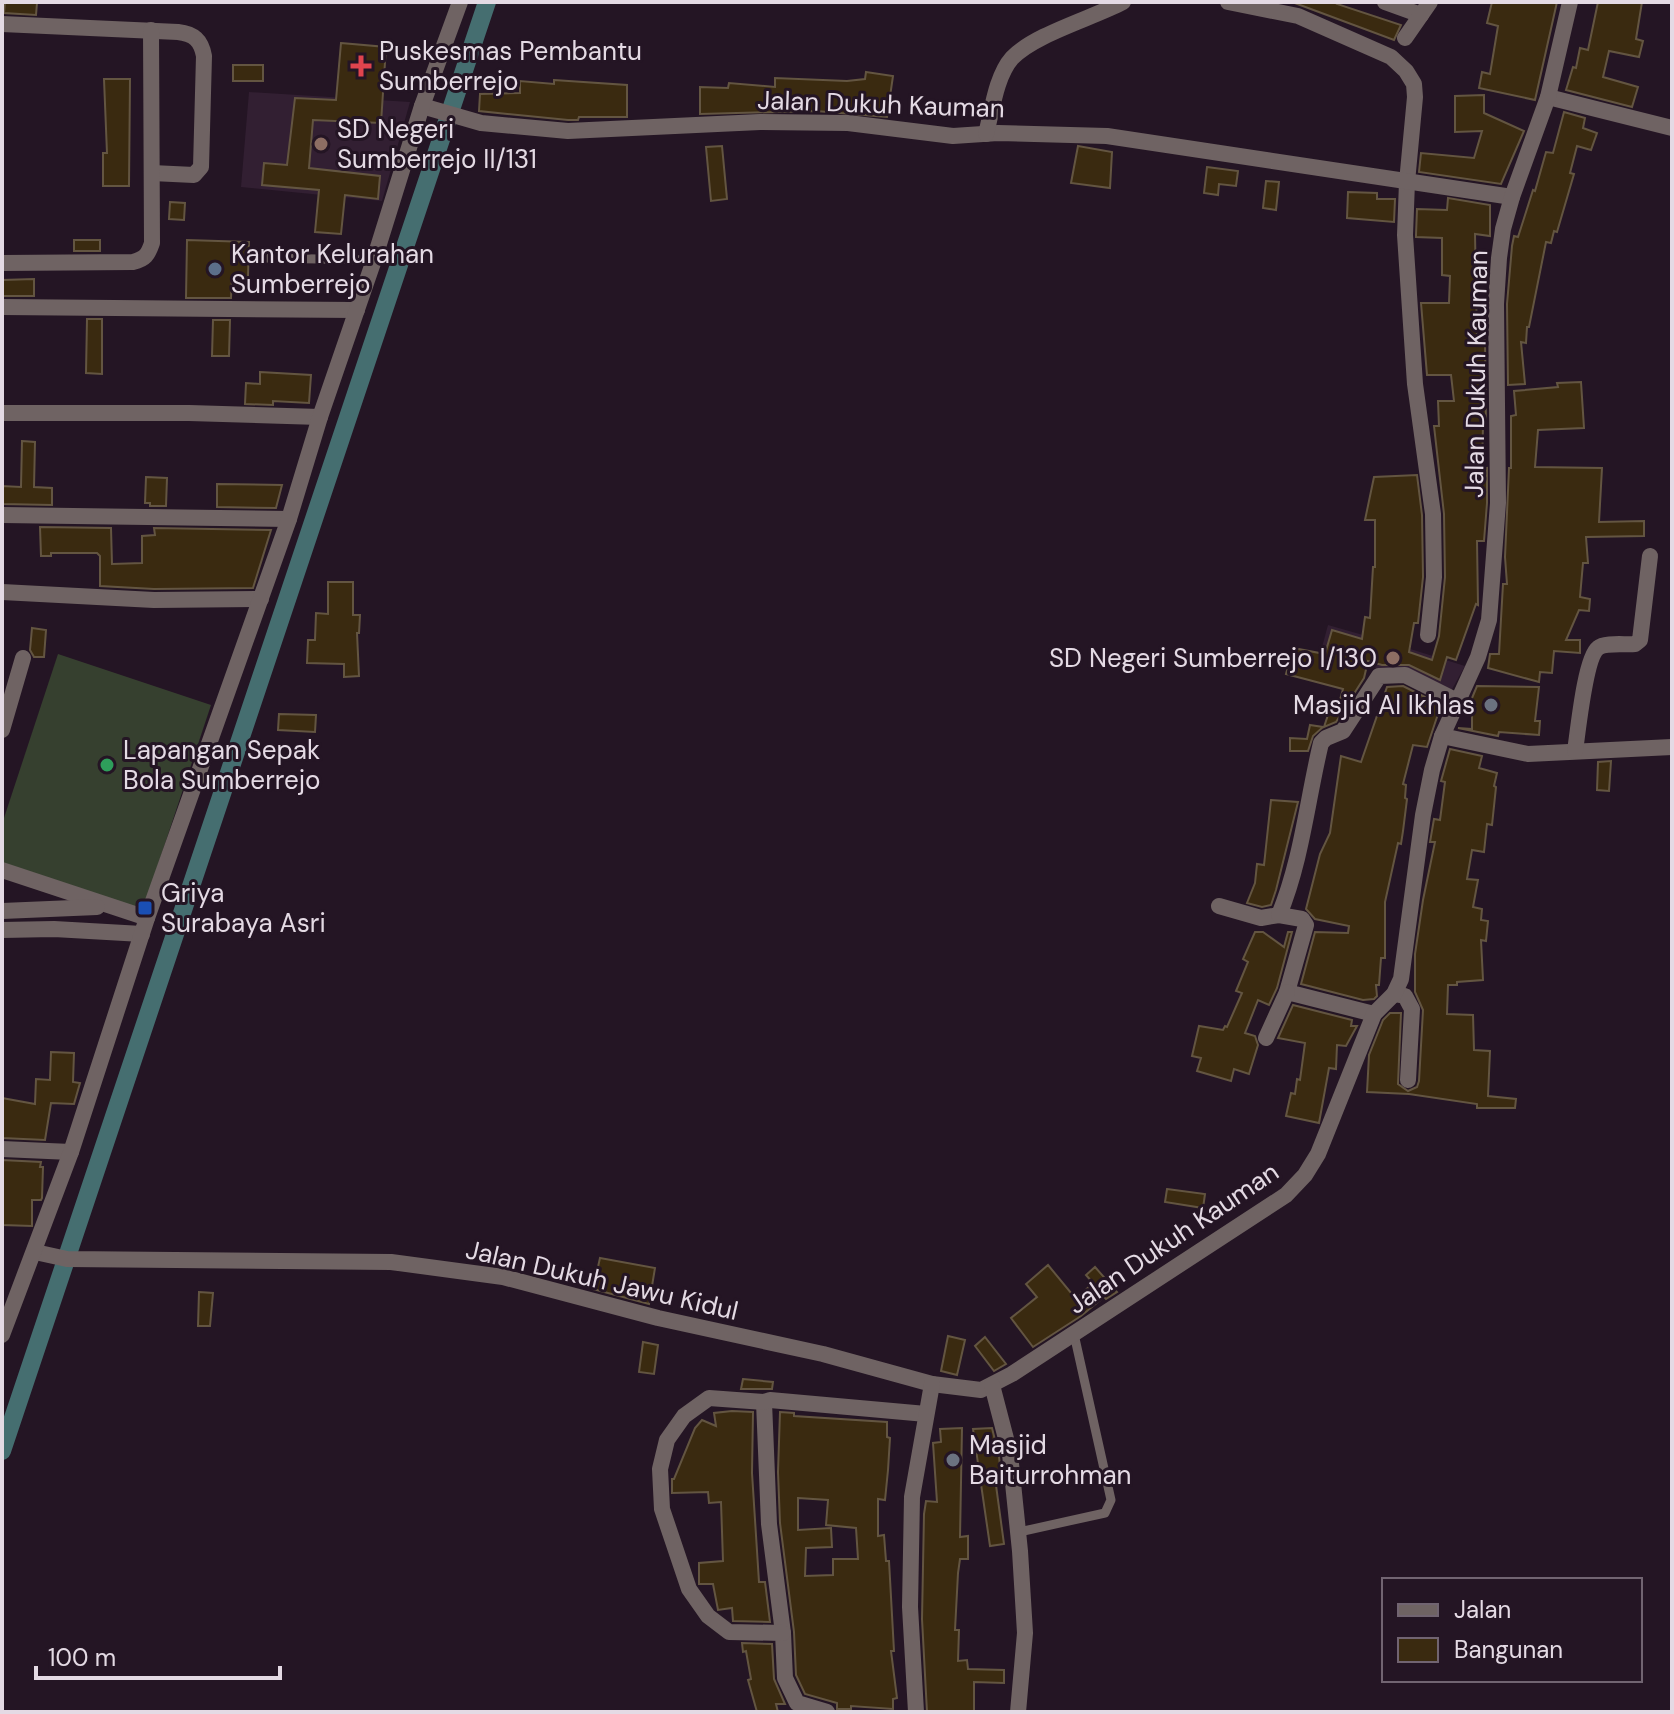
<svg xmlns="http://www.w3.org/2000/svg" width="1674" height="1714" font-family="'DM Sans',sans-serif">
<style>
.built{fill:#321f32}
.grass{fill:#36402f}
.lines{fill:none;stroke-linecap:round;stroke-linejoin:round}
.canal{stroke:#456e70;stroke-width:18}
.building{fill:#3a2a10;stroke:#635541;stroke-width:2;fill-rule:evenodd}
.lane{stroke:#6f6363;stroke-width:9}
.street{stroke:#6f6363;stroke-width:16}
.health-dot{fill:#e0444e;stroke:#241524;stroke-width:3}
.education-dot{fill:#8d6e63;stroke:#241524;stroke-width:3}
.service-dot{fill:#5c6f8a;stroke:#241524;stroke-width:3}
.worship-dot{fill:#6b7280;stroke:#241524;stroke-width:3}
.leisure-dot{fill:#2e9e5b;stroke:#241524;stroke-width:3}
.transit-dot{fill:#1a4fb4;stroke:#241524;stroke-width:3}
.labels{text-anchor:middle;dominant-baseline:central;stroke-width:6;stroke-linejoin:round;paint-order:stroke}
.poi-label{font-size:26px;fill:#e4dae4;stroke:#241524;text-anchor:start}
.street-label{font-size:26px;fill:#e4dae4;stroke:#241524}
</style>
<rect width="100%" height="100%" fill="#241524"/>
<g class="built">
<polygon points="249,92 410,102 382,201 241,187"/>
<polygon points="1328,625 1391,643 1465,666 1451,691 1321,651"/>
</g>
<polygon class="grass" points="58,654 211,705 142,913 2,866 2,824"/>
<g class="lines">
<polyline class="canal" points="2,1451 487,2"/>
</g>
<g class="building">
<polygon points="5,2 37,3 36,15 4,13"/>
<polygon points="1292,2 1338,2 1337,4 1401,25 1394,40"/>
<polygon points="1492,2 1557,2 1535,100 1479,88 1482,72 1490,74 1498,26 1487,23"/>
<polygon points="1598,2 1642,2 1636,39 1643,41 1639,57 1609,51 1603,77 1638,87 1632,107 1566,90 1573,67 1576,68 1580,48 1588,50"/>
<polygon points="341,43 386,47 381,123 313,120 309,168 380,176 378,199 345,195 341,234 315,232 319,190 262,185 264,163 287,165 295,98 336,100"/>
<rect x="233" y="65" width="30" height="16"/>
<polygon points="866,72 893,76 887,117 816,111 700,114 700,87 728,88 729,83 775,87 775,78 847,81 865,79"/>
<polygon points="104,79 130,79 129,186 103,186 103,153 107,153"/>
<polygon points="554,80 627,85 627,117 579,117 578,120 568,120 479,111 480,94 520,93 520,81 554,84"/>
<polygon points="1484,95 1484,113 1524,131 1501,184 1419,172 1421,153 1474,158 1482,131 1455,132 1455,96"/>
<polygon points="1564,112 1585,118 1583,128 1597,133 1591,150 1577,146 1570,173 1574,174 1557,232 1554,231 1551,243 1546,242 1529,327 1527,327 1526,343 1521,342 1525,384 1508,385 1507,304 1512,246 1514,236 1518,237 1533,190 1535,191 1546,152 1553,153"/>
<polygon points="722,146 727,199 711,201 706,147"/>
<polygon points="1078,146 1112,152 1110,188 1071,183"/>
<polygon points="1207,167 1238,171 1236,186 1219,184 1218,195 1204,193"/>
<polygon points="1266,181 1279,182 1276,210 1263,208"/>
<polygon points="1348,192 1377,193 1377,199 1395,199 1394,222 1347,218"/>
<polygon points="1448,198 1490,205 1490,236 1475,234 1477,340 1485,340 1486,426 1483,426 1482,469 1487,468 1487,503 1484,541 1477,541 1478,605 1476,604 1456,660 1447,657 1440,680 1409,665 1382,665 1368,661 1364,678 1336,722 1324,727 1329,712 1336,714 1343,689 1286,674 1293,648 1325,654 1332,630 1362,639 1365,617 1370,618 1373,567 1375,567 1375,520 1365,520 1374,477 1417,475 1422,515 1423,577 1418,623 1414,623 1409,652 1432,660 1439,636 1445,577 1444,514 1434,426 1439,426 1438,401 1454,401 1451,375 1427,375 1421,303 1449,303 1450,276 1442,275 1442,238 1416,237 1416,235 1417,209 1447,210"/>
<polygon points="170,202 185,203 184,220 169,219"/>
<rect x="74" y="240" width="26" height="11"/>
<polygon points="187,240 249,242 248,277 232,277 231,298 186,298"/>
<polygon points="34,279 34,296 2,296 2,280"/>
<polygon points="87,319 102,319 102,374 86,373"/>
<polygon points="213,320 230,320 229,356 212,356"/>
<polygon points="260,372 311,375 309,403 273,401 273,405 245,404 246,383 260,384"/>
<polygon points="1581,382 1584,428 1538,430 1535,467 1602,468 1599,522 1644,521 1644,536 1586,537 1588,563 1583,563 1580,597 1590,599 1589,611 1579,610 1566,640 1580,640 1580,653 1554,651 1552,673 1540,672 1539,682 1488,668 1490,654 1499,654 1503,584 1507,584 1505,557 1509,468 1511,468 1511,416 1516,415 1514,391 1558,387 1557,383"/>
<polygon points="22,441 35,442 34,487 52,488 52,505 2,504 2,486 21,487"/>
<polygon points="146,477 167,478 166,506 150,506 150,503 145,503"/>
<polygon points="217,484 282,485 276,508 217,507"/>
<polygon points="40,527 111,528 112,564 142,563 142,536 155,535 154,528 271,530 253,588 154,589 100,586 100,556 97,553 51,553 51,556 41,556"/>
<polygon points="328,582 353,582 353,615 360,615 359,633 357,633 359,676 344,677 344,664 307,663 308,640 315,640 316,613 328,614"/>
<polygon points="32,628 46,630 44,657 34,657 30,650"/>
<polygon points="1403,686 1441,705 1427,747 1413,745 1403,784 1406,785 1405,798 1407,799 1403,831 1401,844 1398,843 1385,902 1385,958 1381,958 1379,985 1376,985 1377,996 1374,999 1363,1000 1301,984 1315,932 1348,933 1349,926 1315,919 1306,909 1320,854 1330,833 1341,756 1361,762 1387,687"/>
<polygon points="1477,686 1539,687 1535,721 1540,721 1539,735 1499,732 1498,736 1458,728 1472,729 1472,698"/>
<polygon points="279,714 316,715 315,732 278,730"/>
<polygon points="1310,725 1323,727 1313,736 1308,751 1290,751 1290,738 1307,739"/>
<polygon points="1450,749 1482,756 1479,768 1497,773 1494,786 1496,787 1492,825 1487,824 1484,852 1472,850 1467,879 1478,880 1473,907 1482,909 1481,920 1488,921 1486,941 1481,940 1483,980 1457,982 1457,985 1448,985 1447,1014 1473,1015 1474,1050 1490,1051 1488,1096 1516,1099 1515,1108 1477,1108 1477,1104 1409,1094 1367,1092 1369,1055 1383,1020 1390,1013 1401,1013 1398,1084 1408,1091 1417,1087 1419,1081 1423,1010 1415,992 1415,954 1423,900 1435,842 1430,842 1434,819 1440,820 1445,782 1441,781"/>
<polygon points="1611,761 1609,791 1597,790 1598,762"/>
<polygon points="1271,800 1298,802 1276,890 1271,905 1262,907 1247,903 1255,883 1257,864 1264,865"/>
<polygon points="1255,932 1263,932 1284,947 1288,932 1292,932 1277,988 1269,1005 1258,1000 1245,1033 1255,1036 1258,1045 1249,1074 1234,1069 1231,1081 1197,1071 1201,1058 1192,1056 1199,1026 1223,1030 1225,1026 1227,1027 1242,993 1236,991 1248,962 1243,959"/>
<polygon points="1293,1005 1352,1020 1351,1026 1357,1026 1346,1046 1337,1045 1336,1069 1329,1068 1319,1123 1286,1116 1291,1093 1295,1094 1297,1079 1300,1080 1305,1043 1278,1038"/>
<polygon points="51,1052 74,1053 73,1082 80,1083 74,1104 51,1103 45,1140 2,1138 2,1098 35,1104 36,1079 50,1080"/>
<polygon points="2,1160 41,1162 40,1167 43,1167 42,1198 41,1200 32,1200 32,1226 2,1225"/>
<polygon points="1167,1189 1205,1194 1203,1208 1165,1202"/>
<polygon points="600,1258 655,1268 649,1304 593,1289"/>
<polygon points="1048,1265 1076,1299 1093,1283 1086,1275 1095,1267 1117,1292 1106,1299 1104,1297 1081,1316 1033,1347 1011,1318 1037,1297 1026,1284"/>
<polygon points="199,1292 213,1293 210,1326 198,1326"/>
<polygon points="948,1336 965,1340 957,1375 941,1371"/>
<polygon points="985,1337 1006,1364 994,1371 975,1346"/>
<polygon points="643,1342 658,1345 654,1374 639,1372"/>
<polygon points="743,1379 773,1382 772,1389 741,1389"/>
<polygon points="732,1411 753,1412 752,1473 759,1582 765,1582 770,1622 733,1621 732,1608 718,1610 713,1584 699,1584 699,1563 723,1561 721,1502 709,1503 708,1492 672,1493 672,1479 674,1479 695,1428 702,1420 716,1426 714,1413"/>
<path d="M780,1412l14,1v3l93,6v15l3,1 -2,32 -3,30 -7,-1v37l6,-1 2,26h3l5,90h-3l6,47 -4,1v10l-42,-3v3h-14v-6l-32,-9 -9,-19 -2,-43 -14,-109 -2,-51zM798,1498l30,2 -2,25 30,3 2,31h-25v16l-28,1 1,-28 26,-1 -1,-19 -33,2z"/>
<polygon points="962,1428 960,1537 968,1536 968,1559 960,1559 958,1573 955,1630 959,1630 958,1661 967,1660 968,1669 1004,1670 1004,1683 974,1682 974,1712 927,1712 922,1619 924,1514 926,1501 937,1502 933,1443 941,1442 940,1429"/>
<polygon points="992,1428 999,1456 1001,1478 995,1478 1004,1544 990,1546 973,1429"/>
<polygon points="742,1643 772,1644 774,1679 785,1704 776,1704 778,1712 757,1712 748,1680 751,1679 746,1651 743,1652"/>
</g>
<g class="lines">
<g class="lane">
<polyline points="263,258 374,260"/>
<polyline points="1019,1532 1105,1513 1111,1500 1074,1334"/>
</g>
<g class="street">
<polyline points="1228,2 1298,16 1391,57 1406,71 1414,84 1415,97 1407,182 1405,235 1415,384 1433,514 1434,577 1428,635"/>
<polyline points="1385,2 1421,15"/>
<path d="M2,24l176,8c16,2 23,8 26,24l-3,111 -7,8 -42,-2"/>
<polyline points="1405,38 1430,2"/>
<polyline points="1548,97 1672,128"/>
<polyline points="422,106 481,123 568,131 760,122 848,123 953,136 998,133 1107,136 1512,197"/>
<path d="M986,134c6,-23 10,-58 26,-76 23,-24 81,-40 111,-56"/>
<path d="M2,263l131,-1c12,-3 15,-7 19,-19l-1,-213"/>
<polyline points="2,307 357,310"/>
<polyline points="2,413 189,413 320,417"/>
<polyline points="2,515 289,519"/>
<polyline points="2,592 154,600 261,599"/>
<polyline points="2,730 23,658"/>
<polyline points="1442,736 1528,754 1672,747"/>
<path d="M1575,751c3,-19 10,-93 23,-103 7,-6 28,-3 37,-4l5,-4 10,-84"/>
<polyline points="2,870 147,918"/>
<polyline points="1219,906 1261,918 1279,915"/>
<polyline points="2,911 97,907"/>
<polyline points="2,930 54,929 142,934"/>
<polyline points="1394,994 1405,996 1412,1009 1408,1080"/>
<path d="M1374,1014l-87,-22 19,-67 -4,-6 -23,-4c23,-56 28,-114 42,-172l5,-5 17,-7 36,-55 26,-1 52,26"/>
<polyline points="1266,1038 1287,992"/>
<polyline points="2,1149 71,1152"/>
<polyline points="35,1252 67,1259 391,1262 503,1277 658,1318 823,1354 932,1384 981,1390 1012,1374 1286,1195 1305,1175 1318,1154 1374,1014 1394,994 1401,979 1423,815 1432,770 1442,736 1478,657 1489,620 1498,503 1496,304 1499,258 1503,229 1512,197 1548,97 1570,2"/>
<polyline points="2,1335 71,1152 147,918 289,519 320,417 374,260 422,106 460,2"/>
<polyline points="992,1385 1010,1454 1020,1551 1025,1633 1018,1712"/>
<polyline points="764,1402 769,1524 783,1633 785,1678 797,1703 827,1712"/>
<polyline points="783,1633 729,1632 708,1616 689,1589 662,1509 660,1469 667,1440 684,1416 709,1398 764,1402 770,1400 926,1414"/>
<polyline points="916,1712 910,1607 912,1497 932,1384"/>
</g>
</g>
<path class="health-dot" d="M357 54h8v8h8v8h-8v8h-8v-8h-8v-8h8z"/>
<g class="education-dot">
<circle cx="321" cy="144" r="8"/>
<circle cx="1393" cy="658" r="8"/>
</g>
<circle class="service-dot" cx="215" cy="269" r="8"/>
<g class="worship-dot">
<circle cx="1491" cy="705" r="8"/>
<circle cx="953" cy="1460" r="8"/>
</g>
<circle class="leisure-dot" cx="107" cy="765" r="8"/>
<rect class="transit-dot" x="137" y="900" width="16" height="16" rx="4"/>
<g class="labels">
<g class="poi-label">
<text x="379" y="51">Puskesmas Pembantu<tspan x="379" dy="30">Sumberrejo</tspan></text>
<text x="337" y="129">SD Negeri<tspan x="337" dy="30">Sumberrejo II/131</tspan></text>
<text x="231" y="254">Kantor Kelurahan<tspan x="231" dy="30">Sumberrejo</tspan></text>
<text x="1377" y="658" text-anchor="end">SD Negeri Sumberrejo I/130</text>
<text x="1475" y="705" text-anchor="end">Masjid Al Ikhlas</text>
<text x="123" y="750">Lapangan Sepak<tspan x="123" dy="30">Bola Sumberrejo</tspan></text>
<text x="161" y="893">Griya<tspan x="161" dy="30">Surabaya Asri</tspan></text>
<text x="969" y="1445">Masjid<tspan x="969" dy="30">Baiturrohman</tspan></text>
</g>
<g class="street-label">
<text transform="translate(881 104) rotate(2)">Jalan Dukuh Kauman</text>
<text transform="translate(1476 374) rotate(-89)">Jalan Dukuh Kauman</text>
<text transform="translate(1173 1238) rotate(-34)">Jalan Dukuh Kauman</text>
<text transform="translate(602 1280) rotate(13)">Jalan Dukuh Jawu Kidul</text>
</g>
</g>
<rect width="1674" height="1714" fill="none" stroke="#e4dae4" stroke-width="8"/>
<rect x="1382" y="1578" width="260" height="104" fill="#241524" stroke="#716471" stroke-width="2"/>
<rect x="1398" y="1604" width="40" height="12" fill="#6f6363" stroke="#716471" stroke-width="2"/>
<text x="1454" y="1618" font-size="24" fill="#e4dae4">Jalan</text>
<rect x="1398" y="1638" width="40" height="24" fill="#3a2a10" stroke="#716471" stroke-width="2"/>
<text x="1454" y="1658" font-size="24" fill="#e4dae4">Bangunan</text>
<path d="M36 1666v12h244v-12" fill="none" stroke="#e4dae4" stroke-width="4"/>
<text x="48" y="1666" font-size="24" fill="#e4dae4" stroke="#241524" stroke-width="6" paint-order="stroke">100 m</text>
</svg>
